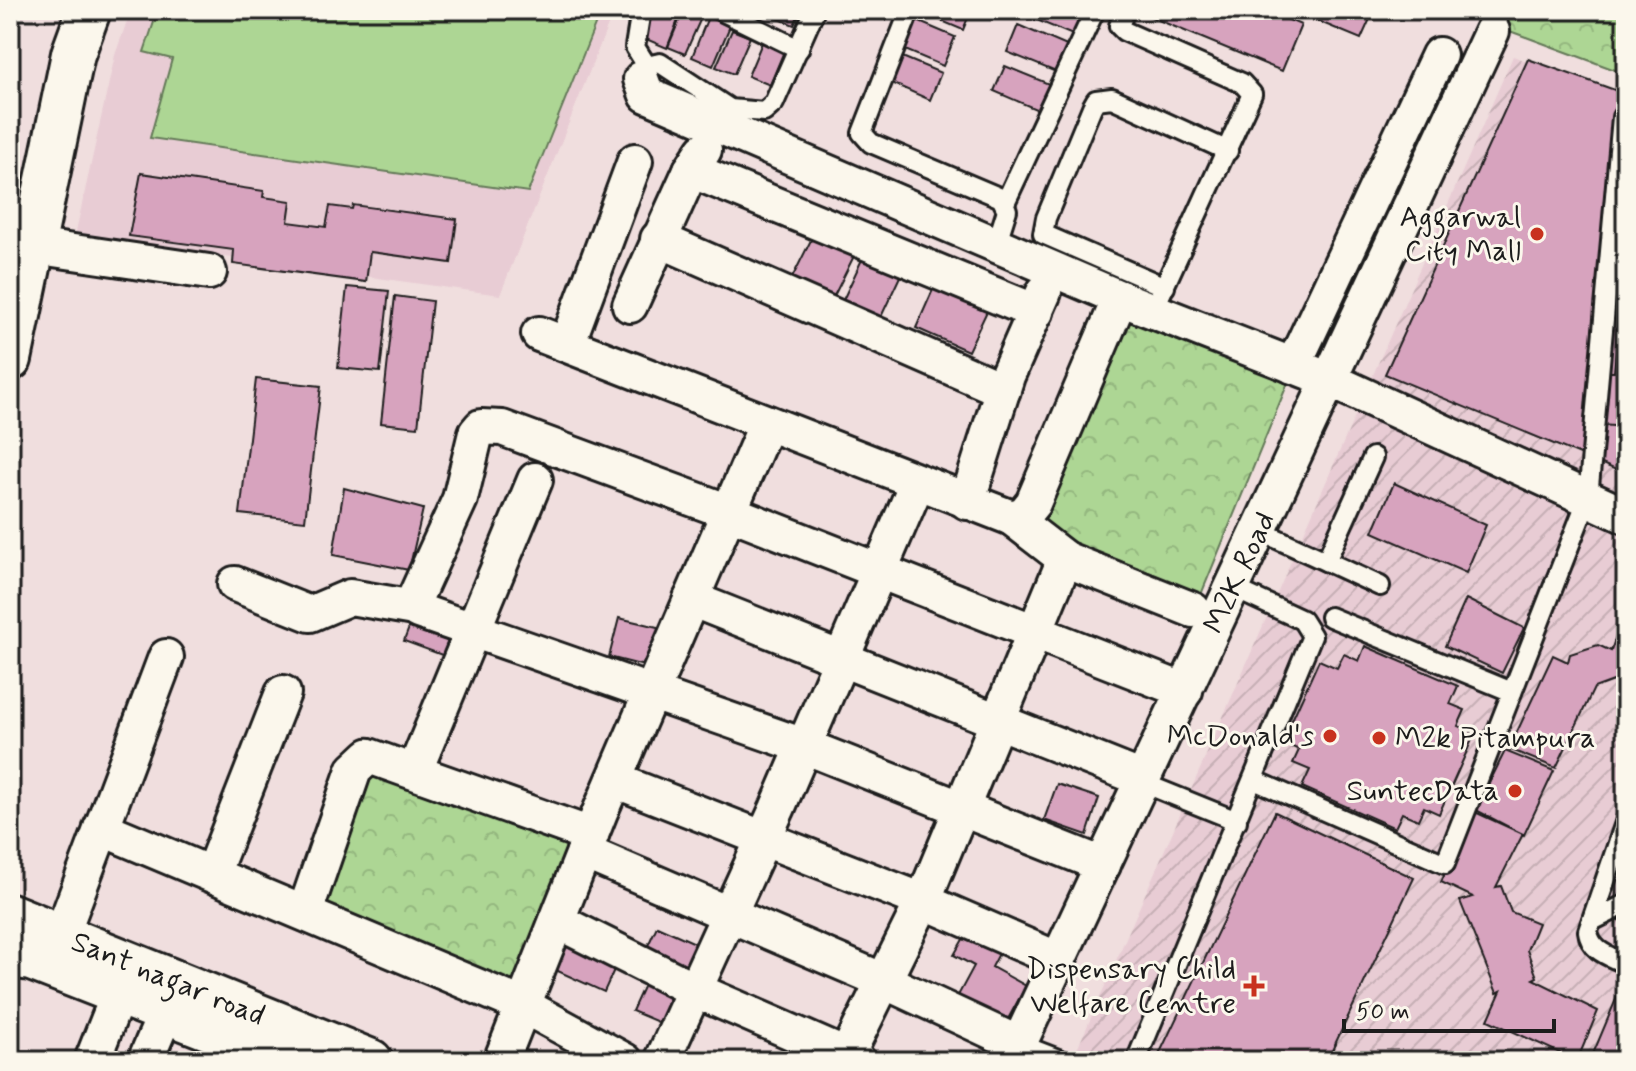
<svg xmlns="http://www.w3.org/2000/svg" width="1636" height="1071" font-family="Mynerve,sans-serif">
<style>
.built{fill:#e8ccd4}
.industrial{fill:url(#industrial-furrows)}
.park{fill:url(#park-crowns);stroke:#647958;stroke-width:2}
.pitch{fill:#add694;stroke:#647958;stroke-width:2}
.building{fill:#d7a3be;stroke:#1c1c1c;stroke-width:2}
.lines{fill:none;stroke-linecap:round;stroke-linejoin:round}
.service-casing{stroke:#1c1c1c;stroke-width:24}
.minor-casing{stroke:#1c1c1c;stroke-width:40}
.tertiary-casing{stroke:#1c1c1c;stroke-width:48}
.service{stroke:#fbf7ec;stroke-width:18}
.minor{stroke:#fbf7ec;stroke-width:34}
.tertiary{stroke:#fbf7ec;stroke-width:42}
.poi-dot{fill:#c8321e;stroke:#fbf7ec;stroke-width:3}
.labels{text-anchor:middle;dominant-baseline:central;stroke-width:6;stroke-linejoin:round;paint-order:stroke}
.poi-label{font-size:30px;fill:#1c1c1c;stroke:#fbf7ec;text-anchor:end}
.street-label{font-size:30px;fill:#1c1c1c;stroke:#fbf7ec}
</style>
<defs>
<pattern id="industrial-furrows" width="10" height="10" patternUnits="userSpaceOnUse" patternTransform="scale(2)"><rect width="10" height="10" fill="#e8ccd4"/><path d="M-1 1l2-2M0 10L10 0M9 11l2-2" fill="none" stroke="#c6afb5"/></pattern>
<pattern id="park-crowns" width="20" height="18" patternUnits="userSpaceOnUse" patternTransform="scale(2)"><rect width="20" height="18" fill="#add694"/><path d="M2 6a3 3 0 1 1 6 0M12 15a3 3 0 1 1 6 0" fill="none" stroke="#94b77f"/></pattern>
</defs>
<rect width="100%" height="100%" fill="#f0dede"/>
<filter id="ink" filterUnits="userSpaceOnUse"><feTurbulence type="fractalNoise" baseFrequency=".0125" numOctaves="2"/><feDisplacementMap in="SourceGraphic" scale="16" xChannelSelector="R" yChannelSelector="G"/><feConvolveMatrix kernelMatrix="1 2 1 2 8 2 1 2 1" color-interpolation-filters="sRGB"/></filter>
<g filter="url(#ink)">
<polygon class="built" points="131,10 614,10 500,295 75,236 115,55"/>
<polygon class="industrial" points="1513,56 1626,98 1626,1061 1072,1061"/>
<g class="park">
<polygon points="1453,10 1626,10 1626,74"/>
<polygon points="1128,316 1289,380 1198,602 1038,538"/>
<polygon points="371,766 576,845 521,985 316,906"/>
</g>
<polygon class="pitch" points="158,10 601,10 528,192 150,138 172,59 144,52"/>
<g class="building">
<polygon points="650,10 682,10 667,48 639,36"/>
<polygon points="757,10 801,10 794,25"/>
<polygon points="916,10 971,10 963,30"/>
<polygon points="1030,10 1085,10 1075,36 1027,16"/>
<polygon points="1134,10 1265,10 1301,25 1282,71"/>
<polygon points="1291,10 1374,10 1361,39"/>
<polygon points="683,11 701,18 685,54 668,47"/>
<polygon points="708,17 730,26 713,66 692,57"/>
<polygon points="910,18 955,37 943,66 898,47"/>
<polygon points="1018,25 1067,46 1056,72 1007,52"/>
<polygon points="732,30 750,37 734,74 716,67"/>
<polygon points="763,40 785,49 770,85 748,76"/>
<polygon points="895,54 941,73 930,100 885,80"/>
<polygon points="1528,59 1626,94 1626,474 1385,374"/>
<polygon points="1005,66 1049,84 1038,110 994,91"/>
<polygon points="141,173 264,191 263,197 291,201 288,222 326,227 330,206 352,209 353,205 457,219 451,263 370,252 366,282 233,264 234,250 129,236"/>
<polygon points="815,232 856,252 833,298 792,278"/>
<polygon points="865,253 903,270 881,317 843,300"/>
<polygon points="1618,254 1626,255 1626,427 1601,425 1606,372 1614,372 1622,287 1615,287"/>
<polygon points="935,285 988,309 968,351 916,328"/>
<polygon points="347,287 389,291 380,372 338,368"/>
<polygon points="395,296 432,301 418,427 381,423"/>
<polygon points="256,379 321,386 305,521 240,514"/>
<polygon points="1394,483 1486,525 1466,573 1373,532"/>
<polygon points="344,488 423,509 409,570 333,555"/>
<polygon points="1466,599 1524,628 1502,673 1445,646"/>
<polygon points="415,612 460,629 450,658 404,641"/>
<polygon points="619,618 666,629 656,669 609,657"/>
<polygon points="1618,630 1626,633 1626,686 1613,681 1594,688 1556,768 1509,749 1553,655 1568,662 1570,654 1598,645 1611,651"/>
<polygon points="1365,646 1458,686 1450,704 1465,710 1458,726 1475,733 1439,814 1424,807 1418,820 1402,813 1395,828 1302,787 1310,770 1293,763 1299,750 1282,742 1319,660 1337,668 1344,654 1359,661"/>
<polygon points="1505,751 1554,771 1524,835 1476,810"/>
<polygon points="1057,784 1099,798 1087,835 1044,820"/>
<polygon points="1275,812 1414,878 1327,1061 1156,1061"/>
<polygon points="1475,812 1523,834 1496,887 1501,886 1511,912 1538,923 1527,950 1537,977 1533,979 1598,1011 1577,1061 1488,1020 1501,991 1497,993 1460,901 1473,897 1441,882"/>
<polygon points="657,926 704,947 690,975 644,954"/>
<polygon points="970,927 1003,946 992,967 1026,986 1002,1030 954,1003 974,966 954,955"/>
<polygon points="563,936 618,961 604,992 549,967"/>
<polygon points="648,976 687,993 672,1028 632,1011"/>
<polygon points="1622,985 1626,987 1626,1061 1590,1061"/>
</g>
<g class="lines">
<g class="service-casing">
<g id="service">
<polyline points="641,10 635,47 647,66"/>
<polyline points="719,10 799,49"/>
<polyline points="910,10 862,133 871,143 1001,198 1007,210 996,245"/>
<polyline points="1125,10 1119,26 1124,31 1242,83 1252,94 1159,298"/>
<polyline points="641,79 647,66 660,63 730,109 764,112 774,103 815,10"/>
<polyline points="1005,203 1095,10"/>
<polyline points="1165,287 1043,234 1046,218 1092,107 1096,100 1112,98 1228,151"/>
<polyline points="1260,531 1380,586"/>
<polyline points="1326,561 1373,457"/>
<polyline points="1330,617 1512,692"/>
<polyline points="1254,780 1445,864 1588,498 1622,117 1626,111"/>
<polyline points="1158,789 1237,821"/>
<path d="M1626,820l-38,111c2,20 21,25 38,33"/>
<polyline points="1592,921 1626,904"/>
<polyline points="1019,1044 1063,1061"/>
<polyline points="1136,1061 1312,636 1302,620 1233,588"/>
</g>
</g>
<g class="minor-casing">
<g id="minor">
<polyline points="641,79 647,95 1120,298 1330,380 1626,516"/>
<polyline points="691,170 1036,312"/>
<polyline points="658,239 1003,390"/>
<polyline points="33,246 209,272"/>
<polyline points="630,305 691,170 704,150"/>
<polyline points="539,334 1012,518 1024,514 1033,503 1120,298"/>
<polyline points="567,344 635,161"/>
<polyline points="1293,366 1439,55"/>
<polyline points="967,502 1007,376 1044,292"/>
<polyline points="1012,518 1065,559 1193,610"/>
<polyline points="235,584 310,614 350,597 414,608"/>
<polyline points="691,599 1143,779"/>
<polyline points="415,770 535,480"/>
<polyline points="614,780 923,901 1059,960"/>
<polyline points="101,828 524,1006 625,1061"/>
<polyline points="584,852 884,981 1019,1044"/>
<polyline points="1103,865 804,746 418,611 414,600 460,499 476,433 481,427 502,428 729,512 1185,691"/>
<polyline points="212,874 283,693"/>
<polyline points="305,912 354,770 369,756 591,835"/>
<polyline points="557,921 695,990 858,1061"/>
<polyline points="61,936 166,657"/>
<polyline points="92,1061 119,993"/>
<polyline points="145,1061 166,1012"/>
<polyline points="501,1061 600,812 767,423"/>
<polyline points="662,1061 777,809 917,483"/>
<polyline points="844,1061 923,901 1065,559"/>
<polyline points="1011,1061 1492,31"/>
</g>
</g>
<g class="tertiary-casing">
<g id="tertiary">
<polyline points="10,359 73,54 89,10"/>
<polyline points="10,915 371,1061"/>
<polyline points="10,956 31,959 292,1061"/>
</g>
</g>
<use href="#service" class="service"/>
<use href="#minor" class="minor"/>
<use href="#tertiary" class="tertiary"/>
</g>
</g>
<g class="poi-dot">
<circle cx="1537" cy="234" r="8"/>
<circle cx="1330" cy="736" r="8"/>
<circle cx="1379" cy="738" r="8"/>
<circle cx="1515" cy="791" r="8"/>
<path d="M1250 974h8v8h8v8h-8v8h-8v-8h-8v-8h8z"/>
</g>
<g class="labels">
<g class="poi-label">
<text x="1521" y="217">Aggarwal<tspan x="1521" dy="34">City Mall</tspan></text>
<text x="1314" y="736">McDonald's</text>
<text x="1395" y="738" text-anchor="start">M2k Pitampura</text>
<text x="1499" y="791">SuntecData</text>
<text x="1236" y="969">Dispensary Child<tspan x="1236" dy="34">Welfare Centre</tspan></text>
</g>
<g class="street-label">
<text transform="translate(1240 573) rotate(-65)">M2K Road</text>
<text transform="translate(168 979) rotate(22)">Sant nagar road</text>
</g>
</g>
<rect width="1636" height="1071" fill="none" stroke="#fbf7ec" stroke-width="40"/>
<rect x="20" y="20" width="1596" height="1031" fill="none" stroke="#1c1c1c" stroke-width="3" filter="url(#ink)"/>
<path d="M1344 1019v12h210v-12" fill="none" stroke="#1c1c1c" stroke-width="4"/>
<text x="1356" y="1019" font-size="24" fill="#1c1c1c" stroke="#fbf7ec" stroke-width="6" paint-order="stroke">50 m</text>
</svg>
